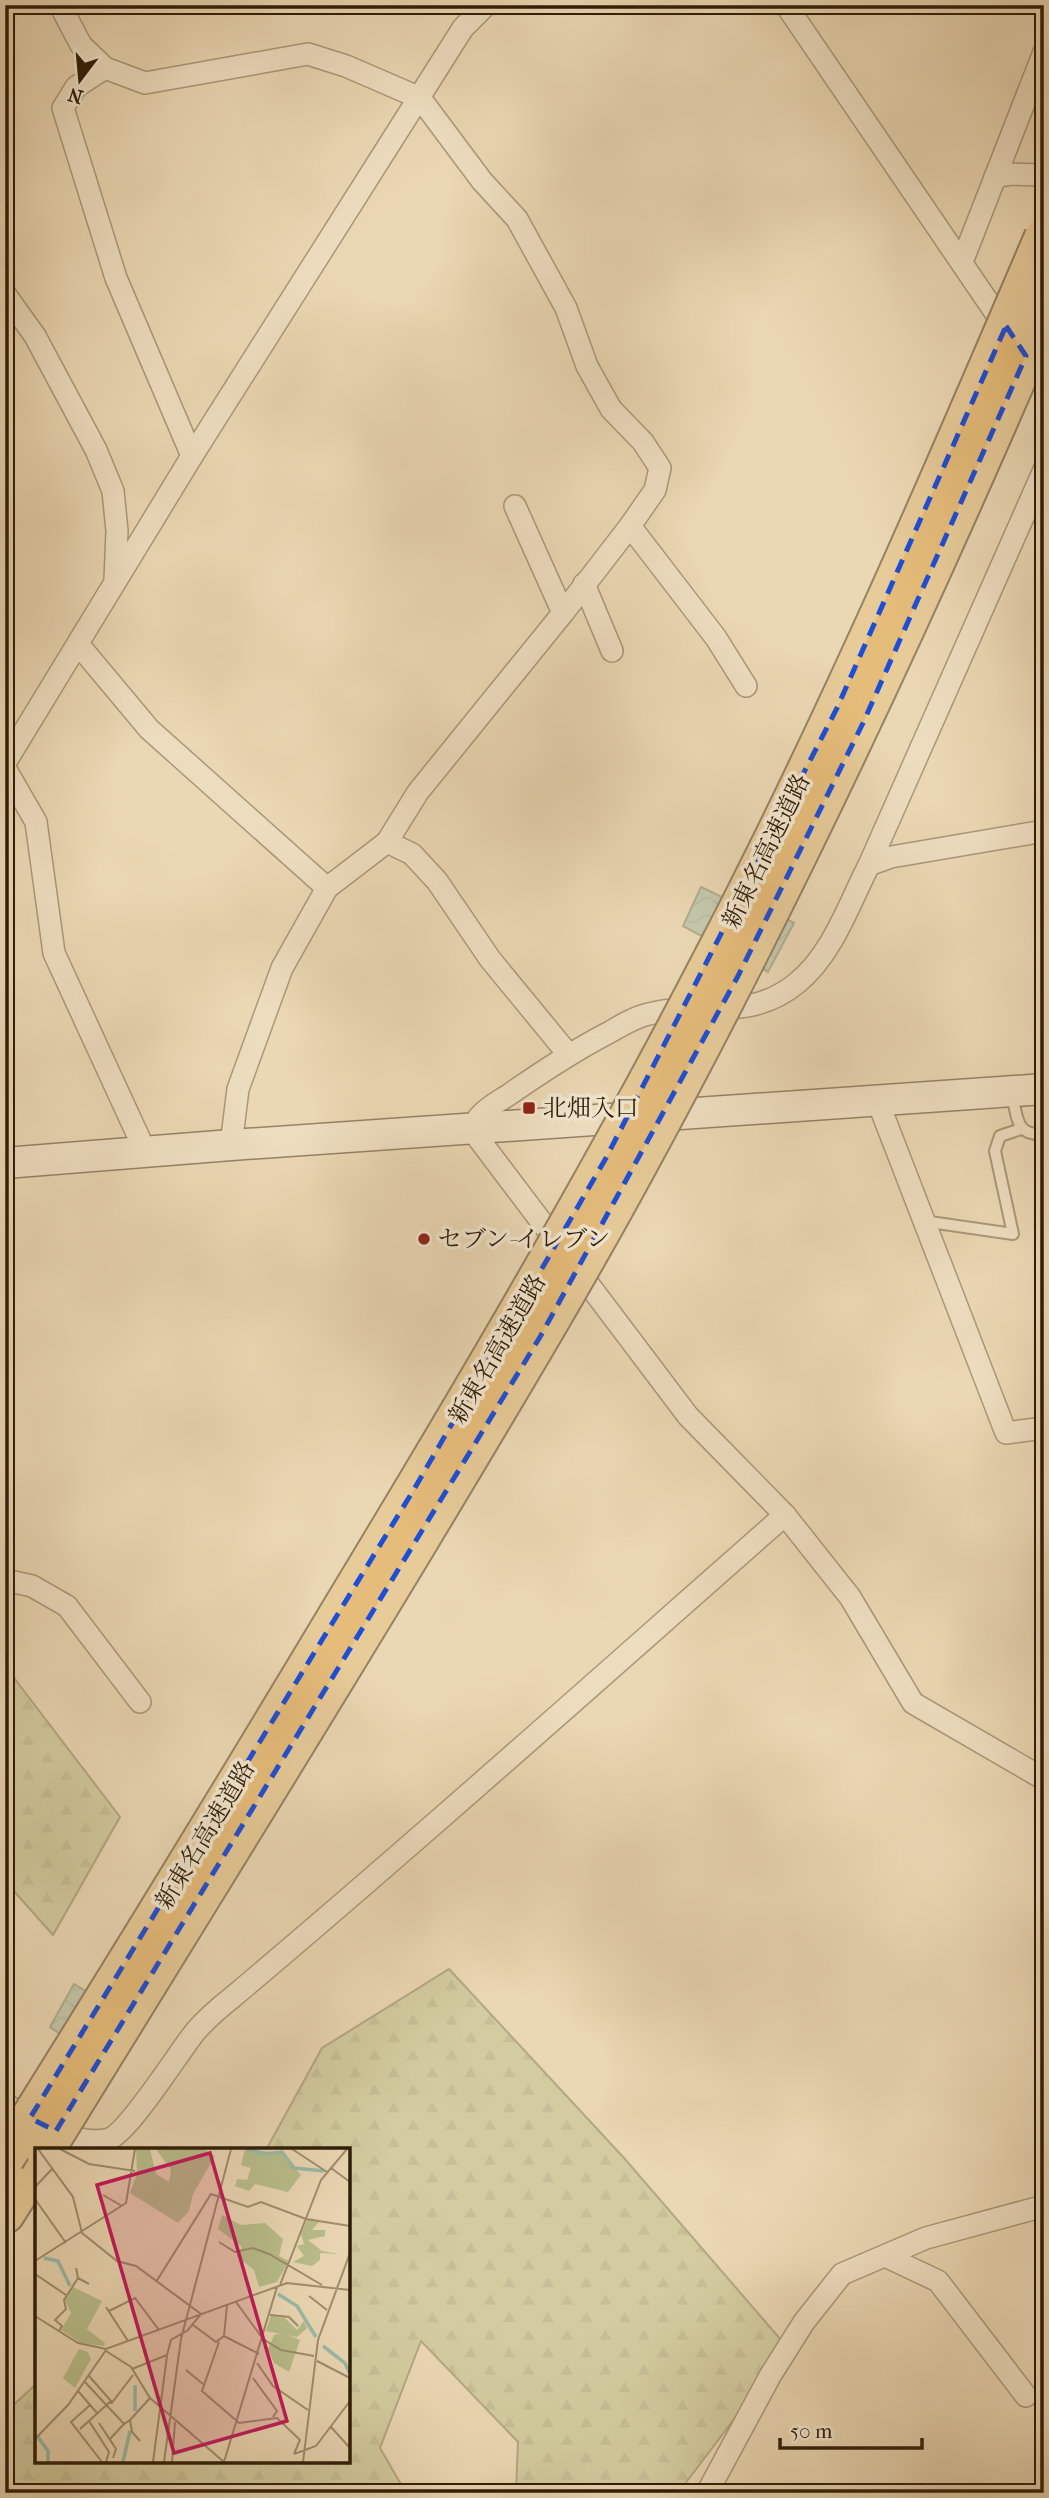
<svg xmlns="http://www.w3.org/2000/svg" width="1049" height="2498" font-family="'IM FELL French Canon','Noto Serif JP',serif">
<style>
.forest{fill:url(#forest-firs);stroke:#736e49;stroke-width:2}
.water{fill:url(#water-waves);stroke:#6e7b67;stroke-width:2}
.lines{fill:none;stroke-linecap:round;stroke-linejoin:round}
.lane-casing{stroke:#5d4c32;stroke-width:14}
.street-casing{stroke:#5d4c32;stroke-width:24}
.secondary-casing{stroke:#2e1d07;stroke-width:33}
.highway-casing{stroke:#2e1d07;stroke-width:42}
.lane{stroke:#f1e5ce;stroke-width:10}
.street{stroke:#f1e5ce;stroke-width:21}
.secondary{stroke:#f1e5ce;stroke-width:30}
.highway{stroke:#e5bc7a;stroke-width:38}
.highway-bridge-casing{stroke:#2e1d07;stroke-width:42;stroke-linecap:butt}
.highway-bridge{stroke:#e5bc7a;stroke-width:38}
.marked{fill:none;stroke:#1d4ed8;stroke-width:5;stroke-dasharray:14 9;stroke-linejoin:round}
.poi-dot{fill:#8f2418;stroke:#f1e5ce;stroke-width:2.5}
.labels{text-anchor:middle;dominant-baseline:central;stroke-width:7;stroke-linejoin:round;paint-order:stroke}
.street-label{font-size:24px;fill:#2e1d07;stroke:#f1e5ce}
.poi-label{font-size:24px;fill:#2e1d07;stroke:#f1e5ce;text-anchor:start}
.inset-river{fill:none;stroke:#99baa7;stroke-width:3.5}
.inset-road{fill:none;stroke:#9f8d6e;stroke-width:2}
.view{fill:#c2185b;fill-opacity:0.15;stroke:#c2185b;stroke-width:3.5}
.inset-edge{fill:none;stroke:#2e1d07;stroke-width:3.5}
</style>
<defs>
<pattern id="forest-firs" width="22" height="20" patternUnits="userSpaceOnUse" patternTransform="scale(1.75)"><rect width="22" height="20" fill="#b8be8b"/><path d="M5 1l3.5 6h-7zM16 11l3.5 6h-7z" fill="#9ea376"/></pattern>
<pattern id="water-waves" width="16" height="10" patternUnits="userSpaceOnUse" patternTransform="scale(1.75)"><rect width="16" height="10" fill="#99baa7"/><path d="M0 5q4-4 8 0t8 0" fill="none" stroke="#849f8e"/></pattern>
</defs>
<rect width="100%" height="100%" fill="#ead7b3"/>
<filter id="stains"><feTurbulence type="fractalNoise" baseFrequency=".00286" numOctaves="4"/><feColorMatrix values="0 0 0 0 .2 0 0 0 0 .09 0 0 0 0 .02 0 0 0 .5 -.17"/></filter>
<radialGradient id="worn" r=".72"><stop offset=".6" stop-color="#630" stop-opacity="0"/><stop offset="1" stop-color="#630" stop-opacity=".3"/></radialGradient>
<g class="forest">
<polygon points="5,1666 120,1817 53,1935 5,1881"/>
<polygon points="449,1969 624,2158 788,2348 678,2493 516,2493 518,2442 421,2341 380,2448 406,2493 5,2493 5,2413 37,2383 37,2461 348,2461 348,2150 266,2150 322,2048"/>
</g>
<g class="water">
<polygon points="701,887 730,901 736,891 794,923 768,972 683,926"/>
<polygon points="74,1984 141,2025 83,2050 50,2027"/>
</g>
<g class="lines">
<g class="lane-casing">
<g id="lane">
<path d="M1012,1095c6,23 3,41 32,39"/>
<polyline points="923,1221 1013,1234 995,1151 1000,1136 1021,1129"/>
</g>
</g>
<g class="street-casing">
<g id="street">
<polyline points="60,5 81,45 105,68 145,83 308,54 346,66 420,98 482,181 517,219 566,308 587,366 611,409 643,442 660,468 655,490 630,526 563,613 418,792 387,842"/>
<polyline points="786,5 1044,384"/>
<polyline points="105,68 76,87 63,108 116,278 192,456"/>
<polyline points="995,177 1011,174 1044,175"/>
<polyline points="962,262 1044,52"/>
<polyline points="5,294 35,336 96,450 113,491 117,531 115,579"/>
<polyline points="515,506 563,613"/>
<polyline points="630,526 716,638 746,686"/>
<polyline points="584,584 612,651"/>
<polyline points="78,644 149,729 327,888 387,842 412,854 437,881 490,959 568,1054"/>
<polyline points="5,763 192,456 463,28 486,5"/>
<polyline points="5,768 36,822 54,953 146,1153"/>
<path d="M1044,831l-153,26 -22,8c-20,39 -37,90 -72,118 -49,40 -95,17 -148,31 -14,3 -27,11 -39,18 -35,18 -67,39 -100,62 -9,6 -23,13 -30,22 -4,4 -6,9 -8,14l216,286 97,99 65,82 63,106 131,76"/>
<polyline points="869,865 1044,470"/>
<polyline points="878,1102 1006,1433 1044,1428"/>
<polyline points="231,1145 238,1089 282,968 327,888"/>
<polyline points="5,1580 32,1586 67,1606 140,1702"/>
<path d="M5,2104c26,16 72,44 104,35 19,-6 70,-87 86,-107 11,-13 25,-25 39,-36 186,-157 368,-320 551,-481"/>
<polyline points="885,2256 938,2281 1026,2396"/>
<polyline points="707,2493 770,2376 804,2322 842,2274 926,2238 1044,2206"/>
</g>
</g>
<g class="secondary-casing">
<polyline id="secondary" points="5,1163 231,1145 1044,1089"/>
</g>
<g class="highway-casing">
<polyline id="highway" points="5,2214 37,2163"/>
</g>
<use href="#lane" class="lane"/>
<use href="#street" class="street"/>
<use href="#secondary" class="secondary"/>
<use href="#highway" class="highway"/>
<g class="highway-bridge-casing">
<g id="highway-bridge">
<path d="M45,2150c138,-224 277,-447 412,-673 61,-102 122,-204 179,-309 151,-277 284,-563 408,-853"/>
<path d="M5,2158c115,-183 228,-368 339,-553 127,-210 252,-421 365,-639 124,-237 230,-483 335,-729"/>
</g>
</g>
<use href="#highway-bridge" class="highway-bridge"/>
</g>
<path d="M0 0H1049V2498H0ZM1006,326l20,30 -163,367 -125,253 -198,361 -484,794 -26,-13 383,-627 193,-333 231,-450z" fill="#ead7b3" fill-opacity=".55" fill-rule="evenodd"/>
<path class="marked" d="M1006,326l20,30 -163,367 -125,253 -198,361 -484,794 -26,-13 383,-627 193,-333 231,-450z"/>
<g class="poi-dot">
<rect x="522" y="1101" width="14" height="14" rx="3.5"/>
<circle cx="424" cy="1239" r="7"/>
</g>
<g class="labels">
<g class="street-label">
<text transform="translate(766 851) rotate(-64)">新東名高速道路</text>
<text transform="translate(497 1349) rotate(-60)">新東名高速道路</text>
<text transform="translate(205 1835) rotate(-59)">新東名高速道路</text>
</g>
<g class="poi-label">
<text x="543" y="1108">北畑入口</text>
<text x="438" y="1239">セブン-イレブン</text>
</g>
</g>
<g transform="translate(35 2148)">
<rect width="315" height="315" fill="#ead7b3"/>
<path d="M101,1h14l6,25 13,8 2,-12 -15,-21h48l11,7 -22,38 -4,17 -11,12 -48,-30 7,-19zM210,1l35,4 21,22 -13,17 -33,-8 -6,7 -14,-5 2,-7 10,1 4,-12 -10,-3zM187,67l19,10 24,-2 18,16 -4,17 10,5 -12,21 -18,5 -5,-17 -17,-14 5,-9 -24,-18zM272,72l12,2 -7,8h13v6l-17,4 14,11 17,3 -19,-1v7l-8,6 -19,-4 11,-6 -7,-10 7,-2 -3,-10zM236,168l14,2 12,12 7,-9 3,7 -10,9 -31,-6z" fill="#b8be8b"/>
<path d="M248,185l17,7 -11,32 -15,-9 -6,-14 6,-14z" fill="#b8be8b"/>
<path d="M38,139l29,14 -15,28 18,14 -1,3 -23,-3 -20,-13 10,-17 -6,-13zM44,201l9,3 3,7 -16,29 -12,-10z" fill="#b8be8b"/>
<path class="inset-river" d="M212,1l17,5 18,-2 12,16 30,3M9,110l14,3 12,25M243,146l19,12 19,31M288,198l22,17 5,11M100,237v26M3,289l10,14v11M88,314l7,-31"/>
<path class="inset-road" d="M3,1l35,48 9,36 35,28 19,5 65,48 -13,16 -17,10 -4,15 -35,14M25,1l29,15 46,7M257,1l35,23M296,20l19,14M0,39l18,-19M68,47l19,11M0,51l31,44M184,94l16,10 18,-4 16,6 53,31M0,113l91,-58 9,-54M41,120l2,10 11,6M0,126l31,21M121,134l55,-88 37,13 13,-5 45,17 44,7M245,137l41,-105 26,-31M274,148l18,14M201,154l27,37 18,11 33,6M71,159l22,34M74,163l26,-13 24,32M235,167l19,2 9,9M0,168l43,27 28,6 181,-66 63,7M158,177l23,17 8,-6 35,18M24,183l3,-5 -7,-6 11,-11 -2,-9 14,-22M189,188l3,-31M184,194l-17,49 37,32 38,-5 23,22 -6,14M71,203l25,16 19,31 74,64M282,213l33,17M222,215l16,23 35,24M151,222l17,14M218,230l24,33 -4,6M50,234l39,42 6,-4M43,243l19,22M76,256l22,-29M55,257l-19,17 31,40M54,273l20,31 -3,10M64,275l17,26 -3,9M296,279l19,21M45,281l31,-28 -22,-25M0,291l33,-34 38,-55M74,292l15,-16M105,293l-8,-9 -2,-12 20,-22M259,306l22,-8 34,-45M118,314l14,-106M129,314l17,-123 50,-190M137,314l3,-40M189,314l53,-175M268,314l15,-122 32,-87"/>
<path class="view" d="M175,5l77,268 -113,32 -77,-268z"/>
<rect width="315" height="315" class="inset-edge"/>
</g>
<rect width="1049" height="2498" fill="none" stroke="#ead7b3" stroke-width="28"/>
<rect x="7" y="7" width="1035" height="2484" fill="none" stroke="#2e1d07" stroke-width="3.5"/>
<rect x="14" y="14" width="1021" height="2470" fill="none" stroke="#2e1d07" stroke-width="2"/>
<g transform="translate(80 80) rotate(196)" stroke="#f1e5ce" stroke-width="5" paint-order="stroke">
<path d="M0-5L12 26L0 18L-12 26Z" fill="#2e1d07"/>
<text y="-10" font-size="19" font-weight="bold" text-anchor="middle" fill="#2e1d07">N</text>
</g>
<path d="M780 2438v10h142v-10" fill="none" stroke="#2e1d07" stroke-width="3.5"/>
<text x="790" y="2438" font-size="21" fill="#2e1d07" stroke="#f1e5ce" stroke-width="5" paint-order="stroke">50 m</text>
<rect width="100%" height="100%" filter="url(#stains)"/>
<rect width="100%" height="100%" fill="url(#worn)"/>
</svg>
